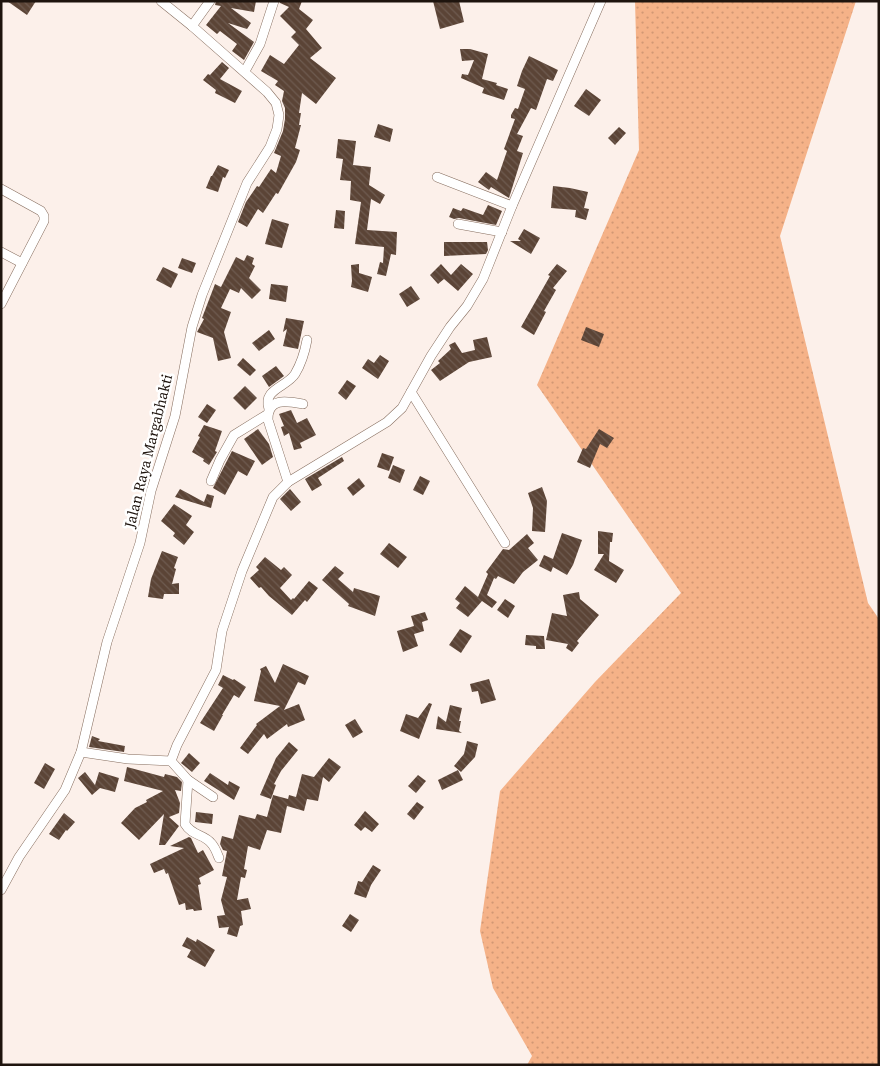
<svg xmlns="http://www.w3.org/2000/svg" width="880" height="1066" font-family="'Source Serif 4',serif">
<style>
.grass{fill:url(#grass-dots)}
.building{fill:url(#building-back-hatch)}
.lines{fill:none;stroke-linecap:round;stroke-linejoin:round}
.street-casing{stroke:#876e5f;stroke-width:10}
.street{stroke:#fff;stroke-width:9}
.labels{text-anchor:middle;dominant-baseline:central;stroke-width:5;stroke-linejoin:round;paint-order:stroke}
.street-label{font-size:15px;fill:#1e140e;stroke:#fff}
</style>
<defs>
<pattern id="grass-dots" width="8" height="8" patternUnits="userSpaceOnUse" patternTransform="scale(1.25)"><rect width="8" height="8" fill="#f5b288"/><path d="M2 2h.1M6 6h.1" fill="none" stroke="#d29874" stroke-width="1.8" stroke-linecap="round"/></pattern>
<pattern id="building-back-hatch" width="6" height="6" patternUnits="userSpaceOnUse" patternTransform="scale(1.25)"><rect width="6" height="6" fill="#5b4436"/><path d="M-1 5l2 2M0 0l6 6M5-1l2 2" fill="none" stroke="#6e5b50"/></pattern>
</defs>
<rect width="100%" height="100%" fill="#fcf0ea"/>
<polygon class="grass" points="635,1 856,1 780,236 868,603 879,619 879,1065 527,1065 532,1056 493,988 480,931 500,791 595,682 681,593 537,385 639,150"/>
<g class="building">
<polygon points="7,1 36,1 27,15"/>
<polygon points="216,1 256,1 254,12 231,8 251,23 247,29 228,23 254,42 244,60 232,51 237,44 220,31 217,34 206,25 221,6 215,5"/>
<polygon points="280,1 302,1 299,9 313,20 306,29 322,48 310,58 336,78 316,104 302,93 299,113 301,113 299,125 301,125 295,148 300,150 296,162 278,194 276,193 263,213 258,209 247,227 238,222 246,202 257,186 259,187 271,169 276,173 281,156 274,153 283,131 285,119 285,108 282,101 284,91 275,85 278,81 261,71 270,55 284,64 299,45 291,37 296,32 280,16 289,7 280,3"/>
<polygon points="433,1 459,1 464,22 440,29"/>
<polygon points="460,49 470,49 488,54 482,79 497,83 496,85 508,89 504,100 482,93 484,88 461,78 462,74 468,75 474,60 462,61"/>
<polygon points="529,56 558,70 553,81 547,79 536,110 531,108 517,134 523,136 517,151 523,153 509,198 491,187 489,190 478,182 486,172 497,180 507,151 504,149 515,119 511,118 511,115 515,108 518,109 525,89 517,86 522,71"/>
<polygon points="222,62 229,68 220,79 242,91 235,103 215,93 216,90 203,80 208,74 210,75"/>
<polygon points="586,89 601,100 589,116 574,106"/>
<polygon points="378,124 393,129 390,142 374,137"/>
<polygon points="619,127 626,133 615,145 608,138"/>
<polygon points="338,139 356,141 353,165 371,167 369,185 385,195 380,204 371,199 367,230 397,232 396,255 391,254 386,276 377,274 380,262 383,263 384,247 355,244 361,202 350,200 351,181 340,180 343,159 336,158"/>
<polygon points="218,165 229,170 225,178 223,177 218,192 206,188 211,176 212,176"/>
<polygon points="553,186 570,188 588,192 584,208 589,209 586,220 575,217 576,210 551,208"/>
<polygon points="488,205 502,211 496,225 459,218 454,219 449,217 453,208 461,211 463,208 483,215"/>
<polygon points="336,210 345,211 344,229 334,228"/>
<polygon points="272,219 289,224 282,248 265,244"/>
<polygon points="524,229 540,238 531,254 510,241 521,241 518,239"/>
<polygon points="444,242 487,242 488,250 486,254 444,256"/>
<polygon points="247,255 254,258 252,264 255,266 249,278 261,290 252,299 241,288 239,293 230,289 221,308 231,312 224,332 231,358 218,361 213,338 197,332 204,319 202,318 215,284 221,287 236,257 244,261"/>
<polygon points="182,258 196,263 192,273 178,268"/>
<polygon points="359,264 359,273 372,277 368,292 351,287 352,281 351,265"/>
<polygon points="441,264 451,275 461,264 473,274 458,291 444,279 438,284 430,275"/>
<polygon points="557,264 567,271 553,288 556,290 544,311 546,312 534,335 521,327 550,276 548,275"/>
<polygon points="163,267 178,274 171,288 156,280"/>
<polygon points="271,284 288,286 286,302 269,299"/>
<polygon points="411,286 420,299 407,307 399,294"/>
<polygon points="286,318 304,321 298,349 283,346 287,329 283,332"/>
<polygon points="586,327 604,334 599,347 581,340"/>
<polygon points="269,330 275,339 259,351 252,343"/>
<polygon points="487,337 492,357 469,362 440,381 431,370 440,363 438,361 451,349 449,345 455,342 462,353 475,350 473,340"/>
<polygon points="380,355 389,361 378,379 362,368 368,359 374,363"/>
<polygon points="243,358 256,370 250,376 237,365"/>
<polygon points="276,366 284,376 269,387 262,376"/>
<polygon points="347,380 356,386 346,400 338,393"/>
<polygon points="245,386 257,398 245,410 233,398"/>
<polygon points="207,404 216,410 207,423 198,417"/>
<polygon points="291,410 297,423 307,418 316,435 300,443 302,448 294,450 289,433 284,436 281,427 284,426 279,414"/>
<polygon points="204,425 222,431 215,451 217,452 209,465 203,461 204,459 192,452 200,437 198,436"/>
<polygon points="258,429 269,444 273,457 262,465 244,439"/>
<polygon points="599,429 614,438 607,448 600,444 590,468 577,462 583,448 586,449"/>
<polygon points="232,451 255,461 247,476 238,471 225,495 213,488"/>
<polygon points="382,453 394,457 389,471 377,467"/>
<polygon points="342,457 344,461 318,478 322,485 312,491 305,479"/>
<polygon points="393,465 405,470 400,483 388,478"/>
<polygon points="420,476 430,481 423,495 413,490"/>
<polygon points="359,478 365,486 353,496 347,488"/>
<polygon points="542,487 547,501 545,532 532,531 533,508 528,493"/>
<polygon points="180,489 204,502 207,494 214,496 211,508 175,497"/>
<polygon points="290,489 301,502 291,511 280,499"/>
<polygon points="174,504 192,516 186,525 194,532 184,545 173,536 175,533 161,521"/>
<polygon points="598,531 613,533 612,542 610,542 609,561 624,570 616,583 594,570 604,554 598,554"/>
<polygon points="562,533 582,540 573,565 567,575 553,567 551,572 539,566 544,555 553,559"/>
<polygon points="527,534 534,543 528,548 538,560 523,572 514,584 498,576 496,579 494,578 487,595 497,602 492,608 482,601 468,617 456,608 460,603 455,599 465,586 478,597 488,574 486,572 503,549 509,550"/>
<polygon points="389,543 407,557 398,568 380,554"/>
<polygon points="162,551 178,557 174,568 176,569 172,584 179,583 179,594 164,594 163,599 148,597 151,579"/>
<polygon points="265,557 281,570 284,567 292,575 280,588 291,600 293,598 294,599 309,581 318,588 307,602 305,600 292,615 269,596 261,587 259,588 250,578 259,570 256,567"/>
<polygon points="335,566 344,573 338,579 353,592 354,588 380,596 375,616 348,606 349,604 322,580"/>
<polygon points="579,592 580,599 599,615 577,641 579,643 572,652 566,648 568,644 546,640 552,613 567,616 563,595"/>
<polygon points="505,599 515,606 508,618 497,610"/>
<polygon points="425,612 428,620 422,622 424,631 414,634 418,646 403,652 397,631 414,626 411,616"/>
<polygon points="460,629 472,636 461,653 449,645"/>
<polygon points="526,635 544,636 545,649 536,649 536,646 525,645"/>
<polygon points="283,664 309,676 305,685 298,682 284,710 299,704 305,720 288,727 287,724 267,739 264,734 248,754 240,748 257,725 256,724 280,706 254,701 261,671 260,669 266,666 275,683"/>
<polygon points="223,675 233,680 234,679 246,687 239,698 234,695 222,715 223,715 214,731 200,723 223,688 218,685"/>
<polygon points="489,679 496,700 481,704 478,691 472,692 470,684"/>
<polygon points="429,703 432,704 419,739 400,731 406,714 418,718"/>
<polygon points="450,705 462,708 459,721 461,721 459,731 462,733 436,729 438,716 446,722"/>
<polygon points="355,719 363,732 353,738 345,725"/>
<polygon points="92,736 100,739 98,741 125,746 124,752 89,747"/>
<polygon points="467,741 478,744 475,757 461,772 454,766 464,754"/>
<polygon points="289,742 298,750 281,771 274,784 276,785 271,799 260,795 276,758"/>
<polygon points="189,753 200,763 192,772 181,763"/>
<polygon points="329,758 341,767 329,782 323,777 318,801 307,799 304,811 287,806 281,833 267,830 260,850 248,846 244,869 247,870 245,878 241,877 237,900 248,898 251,909 241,911 243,925 240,926 237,937 227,934 229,927 219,928 217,916 225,915 221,900 227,877 222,876 227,851 223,850 220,844 222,836 233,839 239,815 255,819 257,814 267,817 273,795 288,799 289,795 296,797 302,774 314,777"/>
<polygon points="45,763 55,769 44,789 34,783"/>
<polygon points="127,767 164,777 165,774 177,777 182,782 181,791 175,790 180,803 179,813 169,817 179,826 165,845 159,845 164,814 139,840 121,823 135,808 147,802 146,800 163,791 124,781"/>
<polygon points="458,770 463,780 442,790 438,780"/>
<polygon points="85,772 95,785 99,772 119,778 115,792 100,788 92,795 78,778"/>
<polygon points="210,773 228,785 229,781 240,787 234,800 204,781"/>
<polygon points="418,775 426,781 416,793 408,786"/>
<polygon points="417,802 424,807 414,820 407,814"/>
<polygon points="365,811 379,824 372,832 365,827 361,831 354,825"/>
<polygon points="196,812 213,814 212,824 195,822"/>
<polygon points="64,813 75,822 67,831 66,830 59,840 49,834"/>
<polygon points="189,837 191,838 198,853 203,850 214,870 199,878 201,884 198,885 202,910 194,911 193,909 186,910 185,903 179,905 168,873 166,874 164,869 154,873 150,864 184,848 170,846"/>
<polygon points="373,865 381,870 371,885 366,898 354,894 358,881 362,882"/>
<polygon points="350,914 359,920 351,932 342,926"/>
<polygon points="187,937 196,942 197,939 215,950 205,967 187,957 191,950 182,946"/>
</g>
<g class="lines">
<g class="street-casing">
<g id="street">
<polyline points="192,26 210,1"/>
<polyline points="245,71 260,44 274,1"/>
<polyline points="437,177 512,206"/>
<polyline points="1,189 41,211 44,216 44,221 1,304"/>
<polyline points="458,224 502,232"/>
<polyline points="1,252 22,263"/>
<polyline points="411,392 505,543"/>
<path d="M269,409c-7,-20 18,-22 26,-35 6,-10 10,-23 12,-34"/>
<polyline points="211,481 220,460 234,435 268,414"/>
<path d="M288,482l-20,-62c-1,-23 19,-19 35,-16"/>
<polyline points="81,752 128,759 171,761 177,745 216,670 222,631 242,571 273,497 288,482 387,422 402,408 431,356 450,327 467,306 483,279 512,206 601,1"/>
<polyline points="171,761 188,780 213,797"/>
<path d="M188,780l-3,44c7,12 19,10 26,19 4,4 6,10 8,15"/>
<polyline points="1,890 19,857 65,790 81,752 107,642 140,543 151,491 175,416 192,327 202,295 247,183 270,147 277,129 279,115 276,103 267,92 192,26 161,1"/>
</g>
</g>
<use href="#street" class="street"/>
</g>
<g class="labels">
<g class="street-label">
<text transform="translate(148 451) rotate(-76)">Jalan Raya Margabhakti</text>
</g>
</g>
<rect width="880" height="1066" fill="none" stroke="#1e140e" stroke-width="5"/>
</svg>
